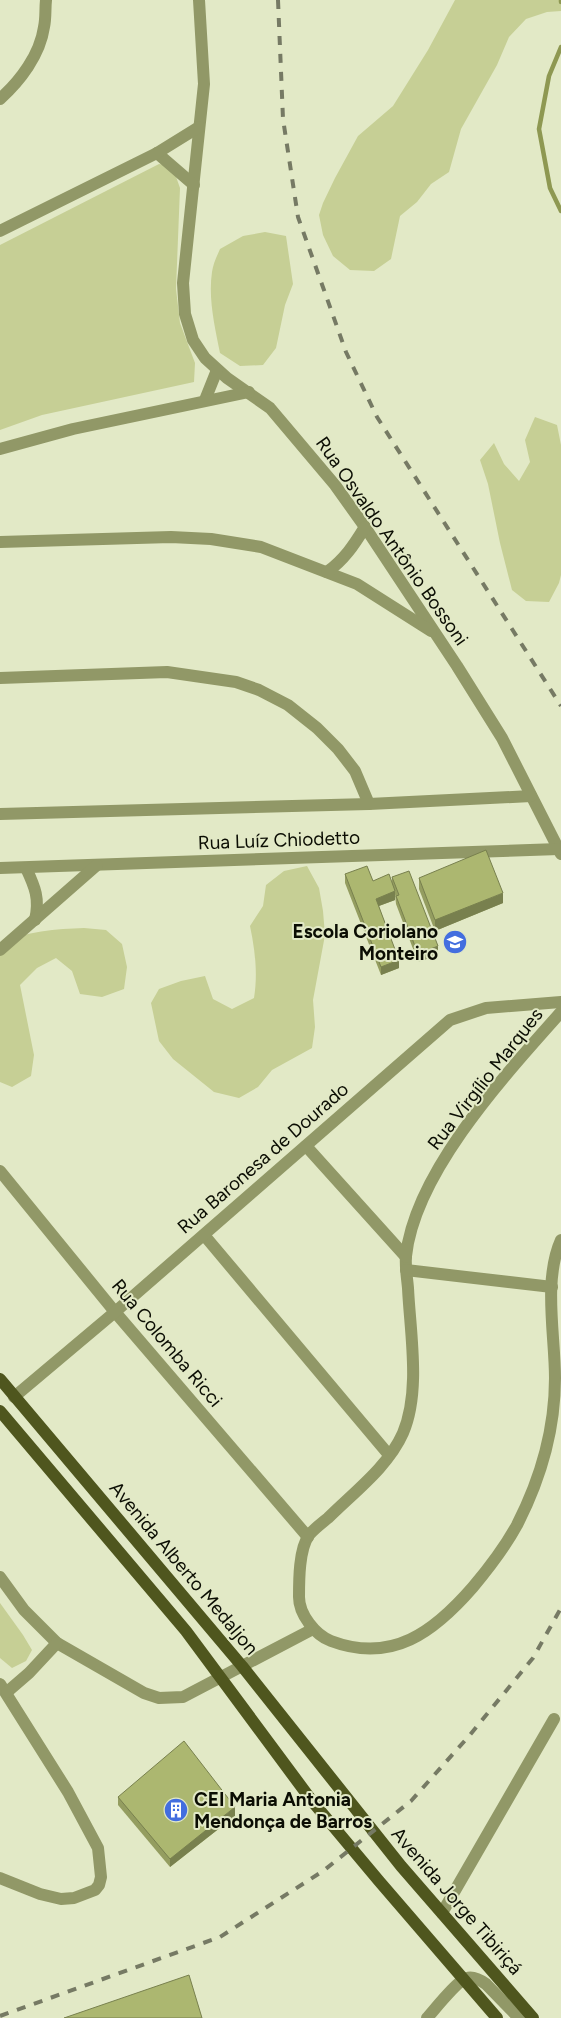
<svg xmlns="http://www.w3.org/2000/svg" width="561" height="2018" font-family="Figtree,sans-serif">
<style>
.green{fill:#c6cf95}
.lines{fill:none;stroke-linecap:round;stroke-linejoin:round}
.stream{stroke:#8e9852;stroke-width:4.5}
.minor{stroke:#919867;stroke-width:12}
.major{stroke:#4f561e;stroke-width:12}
.rail{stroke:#767a64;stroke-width:4;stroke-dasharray:9 9;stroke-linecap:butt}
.wall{fill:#949d60}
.shaded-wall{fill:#78804e}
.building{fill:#acb770;stroke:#78804e}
.labels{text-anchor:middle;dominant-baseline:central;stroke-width:4;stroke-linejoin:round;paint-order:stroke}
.street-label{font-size:19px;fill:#0b0d03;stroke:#e2e9c6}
.poi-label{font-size:19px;font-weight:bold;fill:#0b0d03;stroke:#e2e9c6;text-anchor:end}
</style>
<rect width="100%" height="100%" fill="#e2e9c6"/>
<g class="green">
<polygon points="455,0 561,0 561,11 547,12 526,19 509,37 497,65 461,129 449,172 431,184 417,202 400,216 391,259 374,271 350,270 333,256 323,235 319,215 323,203 335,178 358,136 393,106 428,50"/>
<polygon points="159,164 166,165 174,171 180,188 176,289 180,323 195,363 194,382 42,415 0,430 0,245"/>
<path d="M265,232l21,4 7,48 -8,21 -9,43 -13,17 -23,1 -20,-13c-5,-26 -12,-54 -8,-81 1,-8 5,-16 8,-23l23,-13z"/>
<polygon points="535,417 557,425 561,445 561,575 559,583 549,602 526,601 512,590 500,543 488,484 480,460 494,443 504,464 519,481 530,462 525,440"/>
<path d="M307,866l12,22 4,23 2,24 -12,65 2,27 -3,21 -40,22 -14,17 -19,11 -25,-6 -41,-33 -14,-18 -8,-38 8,-14 22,-8 24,-5 8,23 19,10 22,-11c4,-25 1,-48 -4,-72l13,-20 3,-21 18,-14z"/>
<path d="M84,928l22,2 16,14 5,23 -3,22 -22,8 -22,-3 -8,-23 -16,-13 -19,10 -17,17 14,70 -3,21 -19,11 -12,-5v-138c25,-13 57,-15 84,-16z"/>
<polygon points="0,1603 23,1635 32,1650 26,1661 12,1668 0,1658"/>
</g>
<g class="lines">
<g class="stream">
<polyline points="561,0 561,2"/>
<polyline points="561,47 549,76 539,129 550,188 561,211"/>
</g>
<g class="minor">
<polyline points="199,0 204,84 183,283 185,314 193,340 205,358 227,378 270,408 335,485 365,527 457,666 502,738 561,854"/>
<path d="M0,99c20,-18 40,-44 44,-72 2,-9 1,-18 2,-27"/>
<polyline points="157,153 194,185"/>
<polyline points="0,231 157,153 199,127"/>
<polyline points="205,400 217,370"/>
<polyline points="0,449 73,429 249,392"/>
<polyline points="0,542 171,537 211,539 261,547 357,584 431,631"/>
<path d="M327,572c17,-12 27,-27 38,-45"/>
<polyline points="0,678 167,672 236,682 259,690 288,705 317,728 338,749 355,771 369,804"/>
<polyline points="0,814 369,804 531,796"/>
<polyline points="0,868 559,849"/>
<path d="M26,868c9,19 14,31 9,52"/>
<polyline points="0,950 97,865"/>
<path d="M561,1012c-55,62 -146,160 -155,244 -1,10 1,21 2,32 2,44 13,103 -5,145 -15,34 -49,59 -75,85 -6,5 -14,11 -19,17 -10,14 -10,45 -10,62 0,17 16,38 32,44 61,23 103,-9 142,-54 16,-19 32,-40 44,-62 23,-45 38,-96 38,-147 0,-43 -12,-98 6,-138"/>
<polyline points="306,1146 406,1257"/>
<polyline points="0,1171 115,1312 308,1537"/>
<polyline points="204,1235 389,1455"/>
<polyline points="406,1270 552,1287"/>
<polyline points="14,1397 115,1312 450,1020 486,1008 561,1002"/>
<polyline points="0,1577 24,1610 57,1643 144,1693 159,1698 183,1697 313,1629"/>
<polyline points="0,1684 68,1792 98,1848 101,1877 99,1885 95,1890 74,1898 61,1899 40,1894 0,1878"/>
<polyline points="7,1692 29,1673 57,1643"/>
<polyline points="442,1913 554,1719"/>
<path d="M427,2018c8,-9 27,-33 36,-38 7,-5 16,-1 23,4l33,34"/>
</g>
<g class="major">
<polyline points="0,1379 242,1666 401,1866 533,2018"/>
<polyline points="0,1411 186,1631 312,1801 379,1881 497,2018"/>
</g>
<g class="rail">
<polyline points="278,0 283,119 298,217 346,352 377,417 561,706"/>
<polyline points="0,2016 220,1937 323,1871 411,1801 469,1736 533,1658 561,1608"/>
</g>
</g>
<g class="wall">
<polygon points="345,874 373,881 392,883 392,877 438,955 418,962 396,904 395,894 395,900 379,906 399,968 381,975 345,883"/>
<polygon points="419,878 503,903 435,931 419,889"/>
<polygon points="118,1797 235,1816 170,1867 118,1805"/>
</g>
<g class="shaded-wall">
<polygon points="395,891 395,900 376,907 376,899"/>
<polygon points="503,893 503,903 435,931 435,920"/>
<polygon points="438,946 438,955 418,962 418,954"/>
<polygon points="399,960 399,968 381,975 381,967"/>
<polygon points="235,1807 235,1816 170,1867 170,1859"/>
</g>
<g class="building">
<polygon points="486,850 503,893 435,920 419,878"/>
<polygon points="367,866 373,881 389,874 395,891 376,899 399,960 381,967 345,874"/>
<polygon points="409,871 438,946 418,954 396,896 399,895 392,877"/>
<polygon points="184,1741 235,1807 170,1859 118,1797"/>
<polygon points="189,1975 202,2018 64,2018"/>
</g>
<defs>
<g id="school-disc" transform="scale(1.25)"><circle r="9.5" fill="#436edf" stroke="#e2e9c6"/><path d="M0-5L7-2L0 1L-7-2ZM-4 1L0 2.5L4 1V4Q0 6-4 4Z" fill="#fff"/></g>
<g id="building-disc" transform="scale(1.25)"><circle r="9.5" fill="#436edf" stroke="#e2e9c6"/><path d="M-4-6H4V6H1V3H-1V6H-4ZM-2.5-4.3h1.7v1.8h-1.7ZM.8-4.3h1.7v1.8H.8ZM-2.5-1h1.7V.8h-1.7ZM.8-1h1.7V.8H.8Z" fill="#fff"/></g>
</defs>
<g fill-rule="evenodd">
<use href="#school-disc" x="455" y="942"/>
<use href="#building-disc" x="176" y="1810"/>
</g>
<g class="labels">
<g class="street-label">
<text transform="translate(392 541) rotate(55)">Rua Osvaldo Antônio Bossoni</text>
<text transform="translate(279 840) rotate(-2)">Rua Luíz Chiodetto</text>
<text transform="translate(485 1079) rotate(-52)">Rua Virgílio Marques</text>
<text transform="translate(263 1158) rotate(-41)">Rua Baronesa de Dourado</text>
<text transform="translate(167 1343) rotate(50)">Rua Colomba Ricci</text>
<text transform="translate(184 1568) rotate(50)">Avenida Alberto Medaljon</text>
<text transform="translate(457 1901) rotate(49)">Avenida Jorge Tibiriçá</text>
</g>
<g class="poi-label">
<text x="438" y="931">Escola Coriolano<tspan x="438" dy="22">Monteiro</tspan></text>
<text x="194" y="1799" text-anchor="start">CEI Maria Antonia<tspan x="194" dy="22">Mendonça de Barros</tspan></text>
</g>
</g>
</svg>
